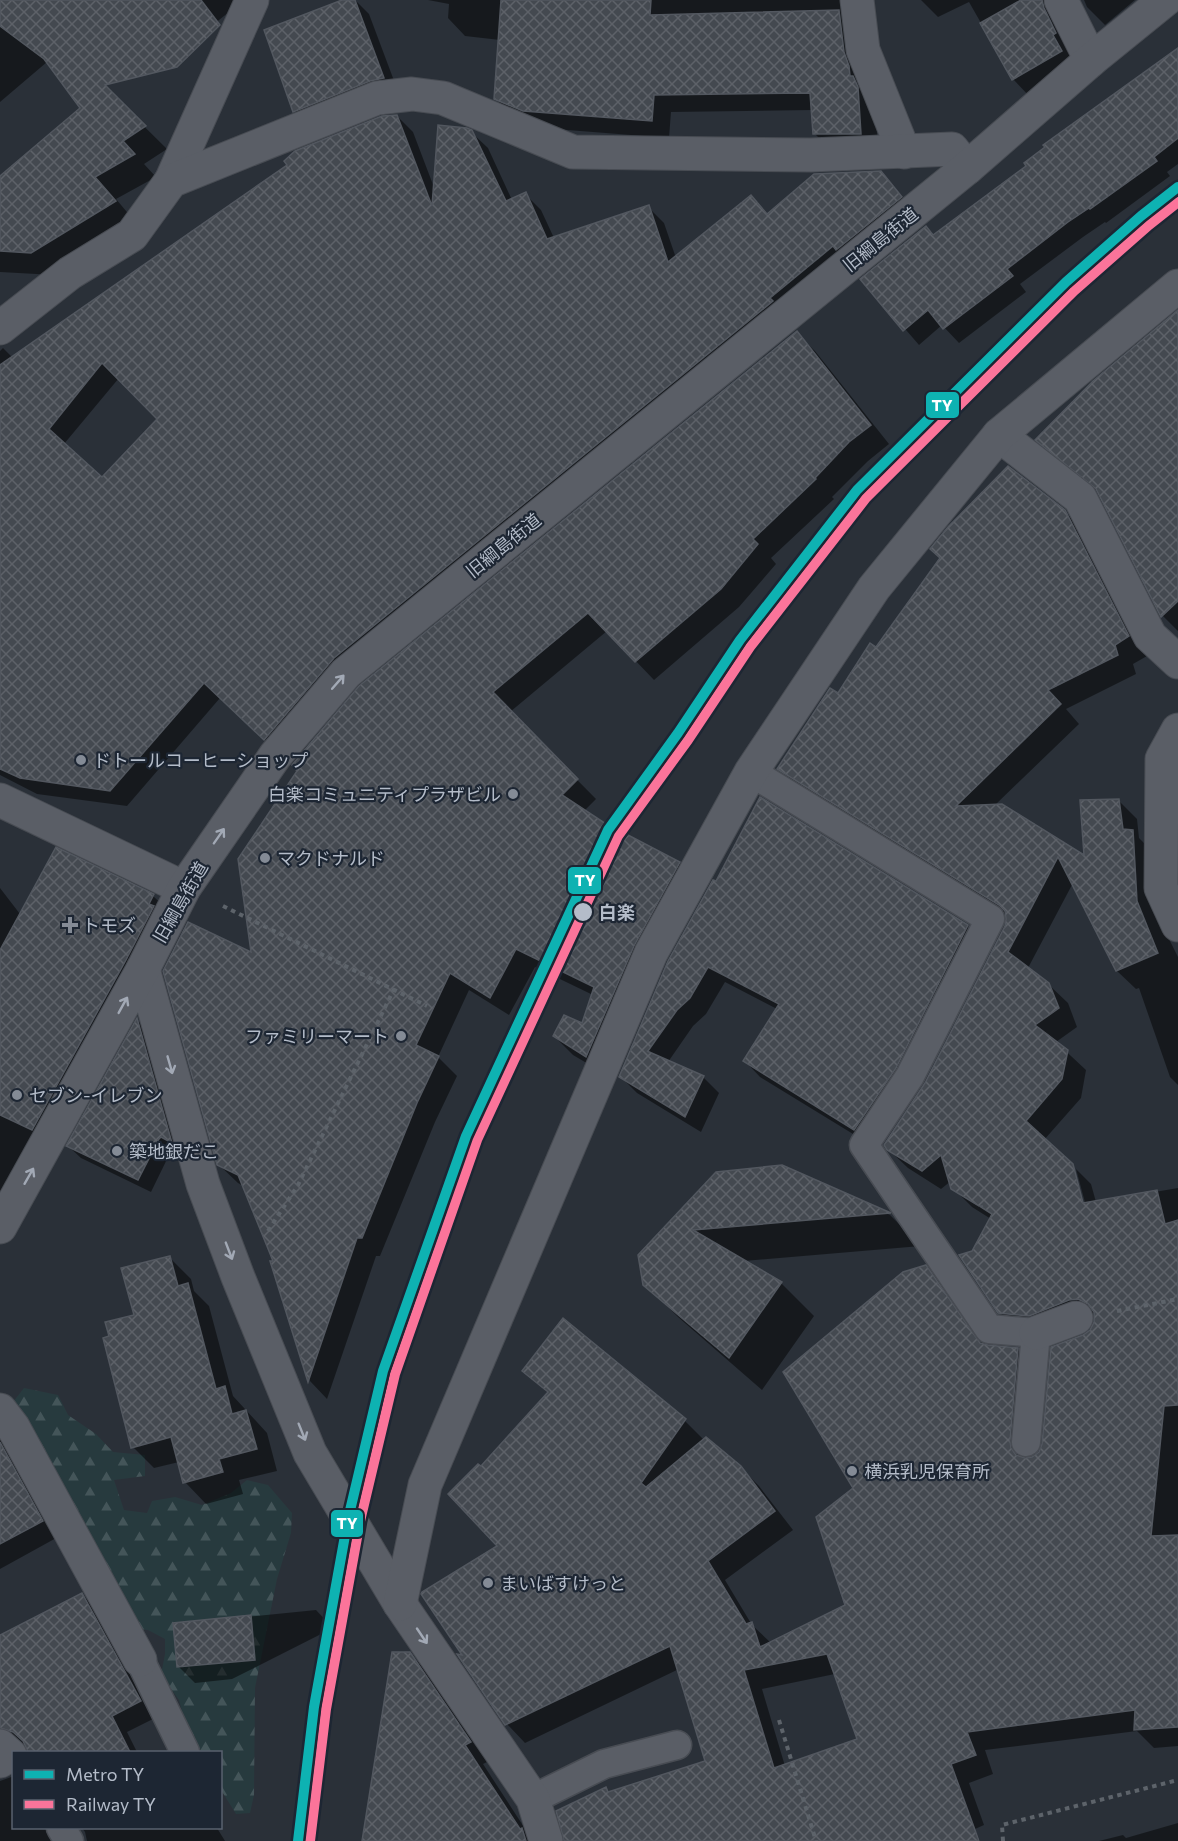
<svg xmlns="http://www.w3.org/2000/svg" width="1178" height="1841" font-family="Commissioner,'Noto Sans JP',sans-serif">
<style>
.forest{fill:url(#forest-firs)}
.shadow{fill:#0007;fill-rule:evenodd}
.building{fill:url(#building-cross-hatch);stroke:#52575f;stroke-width:1.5;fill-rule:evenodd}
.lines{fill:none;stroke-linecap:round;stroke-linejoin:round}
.service-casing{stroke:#484c53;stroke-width:31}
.minor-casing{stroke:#484c53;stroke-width:35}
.path{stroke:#5d636a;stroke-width:4;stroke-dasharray:4.5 4.5;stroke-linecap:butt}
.service{stroke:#5a5e66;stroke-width:28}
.minor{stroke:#5a5e66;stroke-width:33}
.rail-1-casing{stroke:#1d2633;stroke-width:15}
.rail-1{stroke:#fb749a;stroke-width:10}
.metro-1-casing{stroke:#1d2633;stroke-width:15}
.metro-1{stroke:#0eb2b2;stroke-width:10}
.oneway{stroke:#a2a9b5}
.poi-dot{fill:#848b96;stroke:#1d2633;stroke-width:2}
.stop-dot{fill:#b4bcc9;stroke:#1d2633;stroke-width:2}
.labels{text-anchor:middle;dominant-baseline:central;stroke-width:4.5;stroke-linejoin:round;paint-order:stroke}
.street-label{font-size:18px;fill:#b4bcc9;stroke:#1d2633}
.poi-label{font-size:18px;fill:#b4bcc9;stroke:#1d2633;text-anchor:start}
.stop-label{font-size:18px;font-weight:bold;fill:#b4bcc9;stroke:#1d2633;text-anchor:start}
.line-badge{stroke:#1d2633;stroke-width:2}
.badge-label{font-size:16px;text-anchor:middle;font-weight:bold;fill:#fff}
</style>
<defs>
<pattern id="forest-firs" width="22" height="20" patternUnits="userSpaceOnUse" patternTransform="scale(1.5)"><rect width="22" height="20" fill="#273a3e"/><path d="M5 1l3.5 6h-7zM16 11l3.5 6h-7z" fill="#445559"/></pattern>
<pattern id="building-cross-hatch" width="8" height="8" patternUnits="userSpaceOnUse" patternTransform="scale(1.5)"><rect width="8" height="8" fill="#444950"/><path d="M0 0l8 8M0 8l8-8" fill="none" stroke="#5d6168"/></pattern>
</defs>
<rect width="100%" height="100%" fill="#2a3038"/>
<polygon class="forest" points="24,1388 58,1395 68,1415 96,1434 113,1452 145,1455 145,1476 114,1480 124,1510 147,1513 152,1501 175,1497 202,1505 231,1493 247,1480 268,1485 292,1513 291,1533 277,1579 255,1688 254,1795 250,1813 236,1814 221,1790 220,1752 199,1752 187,1730 179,1700 161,1675 165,1654 165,1639 148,1630 132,1628 13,1402"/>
<g class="shadow">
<polygon points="0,0 244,0 184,48 79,62 167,149 144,164 156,177 116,199 137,224 54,275 0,272 0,178 72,114 82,108 47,62 0,102"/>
<polygon points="347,0 355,0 369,14 399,94 310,127 294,111"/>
<polygon points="428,0 869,0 878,151 832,151 814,133 813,110 671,112 669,138 542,128 513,116 495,98 500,40 465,36 448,18 449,4"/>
<polygon points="921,0 1073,0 1078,69 1030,97 1013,79 969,2 938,17"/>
<polygon points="1084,0 1135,0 1105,25 1087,7"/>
<polygon points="1178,50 1178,164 1167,172 1170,176 1106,223 1105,222 1083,237 1020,284 1026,292 959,343 942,325 919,345 862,279 934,236 1028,166"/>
<path d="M397,116l16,16 22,58 36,-58 17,16 24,52 13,-6 16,16 13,28 94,-31 16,16 12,35 75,-61 17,18 112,-43 37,41 -567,461 -69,80 -61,-56 -93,108 -90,-12 -37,-19v-424l3,-3 10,10zM119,378l40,41 -57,60 -38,-35z"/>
<polygon points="1178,312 1178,631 1163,616 1100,493 1053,455 1038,440"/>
<polygon points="796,333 815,351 889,444 868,461 832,497 834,499 771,558 776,564 739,607 654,680 607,631 510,712 596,799 584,811 602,824 679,863 698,882 605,1074 573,1055 554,1036 583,1025 593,995 535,967 509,1015 469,990 438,1057 457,1076 435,1122 380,1256 376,1256 327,1399 310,1381 272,1262 275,1262 245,1187 238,1183 218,1164 253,954"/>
<path d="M1064,511l20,20 63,125 -14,8 3,10 -70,35 13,15 -85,82 92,52 32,-58 19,19 2,19 12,12 14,81 13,26v128l-8,-8 -31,-89 -3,1 -19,-18 -44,-88 -45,85 20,16 20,19 9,24 -21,15 30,28 -5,28 -37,42 40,70h3l-11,-41 15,15 5,18 82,-14v558l-24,2 -17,-17 -152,19 8,24 -24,9 15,42 -9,4 5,12h-415l41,-52 4,4 97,-31 -28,-93 -154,74 -18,-19 -47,-68h5l34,-110 -18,-78 68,-74 -25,-23 161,50 19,19 36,27 19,19 34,44 -68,50 27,45 19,18 75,-37 9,-118 70,-221 19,19 43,61 30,2 19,19 -8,91 12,-6 44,-116 7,-6 5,-13 -77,13 -20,-19 -26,-60 18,-33 -19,-12 -19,-19 -2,-7 -10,8 -33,-21 -20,-19 38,-65 80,-157 1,-11 -209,-129 -19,-19 97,-119zM835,1674l24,66 -74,26 -23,-77z"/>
<polygon points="760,799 967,926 983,942 871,1145 760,1077 745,1061 777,1009 725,982 706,1014 693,1026 668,1062 703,1077 719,1093 701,1132 637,1093 621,1077"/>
<polygon points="0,888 20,914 153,896 170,912 0,1212"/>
<polygon points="138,1021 149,1032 183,1153 174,1149 171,1151 151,1192 81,1158 68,1146"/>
<polygon points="782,1166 890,1215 921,1246 744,1261 781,1283 814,1316 762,1390 678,1317 645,1284 640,1256"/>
<polygon points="169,1257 191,1279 194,1291 209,1306 233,1396 267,1433 277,1471 239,1480 243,1494 206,1504 185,1482 179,1462 154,1468 133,1447 110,1337 135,1316"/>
<polygon points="0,1437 58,1537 0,1569"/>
<polygon points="82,1594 98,1611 157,1717 127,1732 137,1752 30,1752 29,1749 22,1744 11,1744 0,1754 0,1637"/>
<polygon points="316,1610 333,1628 232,1679 195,1683 179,1667 175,1624"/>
<polygon points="410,1654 429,1673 489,1761 483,1764 533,1841 364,1841"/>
<polygon points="14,1776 14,1828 78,1828 68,1830 61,1841 0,1841 0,1781"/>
<polygon points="1178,1823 1178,1841 1099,1841 1123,1835 1126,1838"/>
<polygon points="79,1828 217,1828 225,1841 87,1841 85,1832 82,1828"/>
</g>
<g class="building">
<polygon points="0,0 201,0 220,25 177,67 105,85 146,126 123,141 135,154 95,177 116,201 31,253 0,251 0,176 80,108 44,59 0,26"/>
<polygon points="342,0 355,0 384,78 370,81 293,112 264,30"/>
<polygon points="501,0 651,0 650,15 839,10 844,52 849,66 850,76 853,76 858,87 861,134 813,134 810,93 654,95 652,121 523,111 494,99"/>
<polygon points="1021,0 1042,0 1044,8 1056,33 1053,35 1062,51 1012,80 980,23"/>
<polygon points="1178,48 1178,138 1154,157 1157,161 1090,209 1089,208 1068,222 1007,269 1013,276 943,329 928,310 903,331 860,279 926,226 933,235 1026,166 1024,163 1045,147 1043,145"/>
<path d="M397,115l35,91 6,-81 29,3 5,2 34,71 20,-9 21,47 102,-34 19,57 83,-67 16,19 47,-40 67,-3 21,26 -66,53 -3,-4 -63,52 3,3 -439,357 -70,82 -60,-57 -94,108 -90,-13 -20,-9v-404l287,-200 -3,-4 11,-10 87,-35zM102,363l55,56 -55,58 -53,-48z"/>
<polygon points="1178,310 1178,601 1161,617 1096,489 1035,440 1093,381"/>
<polygon points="797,331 871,425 849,442 815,478 816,479 753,539 758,544 721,589 635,662 588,613 493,692 578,779 562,795 603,822 680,862 634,946 586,1057 553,1036 564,1015 582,1023 594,987 516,949 490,998 450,973 416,1045 439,1056 417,1103 362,1238 357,1238 308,1382 270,1261 273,1261 238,1175 217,1165 163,971 188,922 251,952 238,859 297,771 292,765 359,686"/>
<path d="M1008,466l57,44 64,126 -14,9 3,10 -70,35 13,14 -105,102 46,-2 82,51 -4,-55 39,-1 4,30 10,1 4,71 21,52 -42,18 -58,-114 -50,95 41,31 10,25 -24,17 33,25 -6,29 -36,42 47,43 10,39 74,-13 8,34 13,-4v185l-14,1 -13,130 27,-1v192l-44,3 1,-20 -168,22 9,23 -25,9 28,77h-415l-8,-30 50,-24 2,5 97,-31 -35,-115 -165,79 -48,-71 5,1 -41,-61 1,-2 75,-46 -49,-52 30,-30 3,2 67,-74 -26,-21 41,-53 123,101 -45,64 5,4 60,-50 35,29 34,45 -67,50 38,63 6,-2 8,25 85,-42 -29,-88 37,-29 -70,-116 120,-100 23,-7 54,78 8,2 30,3 -8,93 1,7 5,7 9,3 7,-1 7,-5 3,-8 9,-97 32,-12 7,-5 4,-8v-10l-6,-8 -10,-5 -9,1 -40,16 -31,-3 -39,-58 13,-4 20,-37 -11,-7 2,-1h-4l-28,-17 -10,-34 -19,16 -35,-21 -3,-5 41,-62 80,-157 1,-7 -1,-8 -6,-6 -222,-136 53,-81 8,5 32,-50 6,4 64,-89 -10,-9 18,-22zM827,1654l30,85 -83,29 -30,-98z"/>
<polygon points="760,797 968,925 896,1068 854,1130 743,1061 779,1004 708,967 690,998 677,1010 648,1051 647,1051 704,1076 685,1117 619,1077 668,961 713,880 716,881"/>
<polygon points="56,847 154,894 149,904 154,906 126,960 32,1130 0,1115 0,950"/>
<polygon points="137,1018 172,1143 161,1137 159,1139 138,1180 66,1146"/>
<polygon points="782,1165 891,1213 693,1230 782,1282 729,1358 643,1285 638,1255 716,1172"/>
<polygon points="170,1256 178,1286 188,1283 216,1389 225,1386 232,1414 246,1410 257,1449 219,1459 223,1472 183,1483 171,1437 131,1448 103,1338 109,1336 105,1322 134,1315 121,1268"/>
<polygon points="0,1442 43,1521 0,1544"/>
<polygon points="82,1593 141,1701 112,1716 130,1752 28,1752 23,1741 13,1732 0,1728 0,1635"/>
<polygon points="251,1615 255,1660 177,1667 173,1623"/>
<polygon points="392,1652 410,1652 471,1742 465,1745 520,1829 522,1828 526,1841 362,1841"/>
</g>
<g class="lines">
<g class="service-casing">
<g id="service">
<polyline points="751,772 990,919 910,1076 864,1145 989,1329 1036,1333 1026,1442"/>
<polyline points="140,1660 185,1752"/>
<polyline points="533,1799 604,1764 677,1745"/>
<polyline points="61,1828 69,1841"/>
</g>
</g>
<g class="minor-casing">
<g id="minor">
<polyline points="857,0 863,50 904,152"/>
<polyline points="1061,0 1091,60"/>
<polyline points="171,181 252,0"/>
<polyline points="0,328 70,273 132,235 171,181 377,98 412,94 443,98 573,152 811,155 952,149 967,168"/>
<polyline points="999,435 1080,498 1150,636 1178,662"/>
<polyline points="1178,730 1162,759 1161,888 1178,925"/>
<polyline points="0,800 184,888"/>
<polyline points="143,969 203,1184 238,1277 310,1453 400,1604 533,1799 546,1841"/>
<polyline points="0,1227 143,969 184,888 275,756 346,673 967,168 1091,60 1165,0"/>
<polyline points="1036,1333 1076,1318"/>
<polyline points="0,1410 13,1427 140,1660"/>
<polyline points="400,1604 425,1485 651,953 751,772 874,588 999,435 1178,286"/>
<polyline points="0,1746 10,1755 0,1761"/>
</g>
</g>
<g class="path">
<polyline points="223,906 427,1006"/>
<polyline points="268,1231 298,1185 394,989"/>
<polyline points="1117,1311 1178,1299"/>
<polyline points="779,1720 816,1841"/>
<polyline points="1003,1841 1002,1825 1178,1780"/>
</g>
<use href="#service" class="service"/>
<use href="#minor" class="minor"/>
<g class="rail-1-casing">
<polyline id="rail-1" points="310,1841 326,1709 360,1521 395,1374 477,1140 618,836 688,740 750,647 866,498 1074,291 1149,225 1178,202"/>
</g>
<use href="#rail-1" class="rail-1"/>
<g class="metro-1-casing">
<polyline id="metro-1" points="298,1841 314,1707 348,1519 383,1371 466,1136 608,830 678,733 740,640 857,490 1066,282 1141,216 1178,187"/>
</g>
<use href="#metro-1" class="metro-1"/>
</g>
<defs><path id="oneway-shaft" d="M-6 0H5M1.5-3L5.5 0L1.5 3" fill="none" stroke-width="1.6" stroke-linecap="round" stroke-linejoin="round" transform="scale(1.5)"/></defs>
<g class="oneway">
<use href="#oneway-shaft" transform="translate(338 682) rotate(-49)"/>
<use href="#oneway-shaft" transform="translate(219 836) rotate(-55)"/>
<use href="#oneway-shaft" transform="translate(123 1005) rotate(-61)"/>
<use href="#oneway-shaft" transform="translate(170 1065) rotate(74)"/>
<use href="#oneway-shaft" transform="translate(29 1176) rotate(-60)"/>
<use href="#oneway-shaft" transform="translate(229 1251) rotate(69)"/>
<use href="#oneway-shaft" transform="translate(302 1432) rotate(68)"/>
<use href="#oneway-shaft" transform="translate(422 1636) rotate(56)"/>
</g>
<g class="poi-dot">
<circle cx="81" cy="760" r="6"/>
<circle cx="513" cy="794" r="6"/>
<circle cx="265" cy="858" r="6"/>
<path d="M67 916h6v6h6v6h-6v6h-6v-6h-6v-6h6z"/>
<circle cx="401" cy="1036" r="6"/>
<circle cx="17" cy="1095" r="6"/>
<circle cx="117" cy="1151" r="6"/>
<circle cx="852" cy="1471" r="6"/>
<circle cx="488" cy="1583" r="6"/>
</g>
<circle class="stop-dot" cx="583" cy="912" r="10"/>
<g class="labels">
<g class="street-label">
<text transform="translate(880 239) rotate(-39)">旧綱島街道</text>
<text transform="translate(503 545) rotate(-39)">旧綱島街道</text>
<text transform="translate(180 902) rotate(-60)">旧綱島街道</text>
</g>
<g class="poi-label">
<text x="93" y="760">ドトールコーヒーショップ</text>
<text x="501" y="794" text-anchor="end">白楽コミュニティプラザビル</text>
<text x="277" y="858">マクドナルド</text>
<text x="82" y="925">トモズ</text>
<text x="389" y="1036" text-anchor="end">ファミリーマート</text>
<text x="29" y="1095">セブン-イレブン</text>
<text x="129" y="1151">築地銀だこ</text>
<text x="864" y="1471">横浜乳児保育所</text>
<text x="500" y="1583">まいばすけっと</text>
</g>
<g class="stop-label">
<text x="599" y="912">白楽</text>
</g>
</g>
<g class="line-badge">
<rect x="925" y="391" width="35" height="28" rx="6" fill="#0eb2b2"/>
<rect x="567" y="866" width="35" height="29" rx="6" fill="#0eb2b2"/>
<rect x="330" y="1509" width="34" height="29" rx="6" fill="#0eb2b2"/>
</g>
<g class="badge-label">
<text x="942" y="411">TY</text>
<text x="585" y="886">TY</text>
<text x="347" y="1529">TY</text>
</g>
<rect x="12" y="1751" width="210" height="78" fill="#1d2633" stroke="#59626f" stroke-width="1.5"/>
<rect x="24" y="1770" width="30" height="9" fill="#0eb2b2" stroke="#59626f" stroke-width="1.5"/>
<text x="66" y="1781" font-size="18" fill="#b4bcc9">Metro TY</text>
<rect x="24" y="1800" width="30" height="9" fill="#fb749a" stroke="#59626f" stroke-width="1.5"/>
<text x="66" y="1811" font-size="18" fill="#b4bcc9">Railway TY</text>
</svg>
